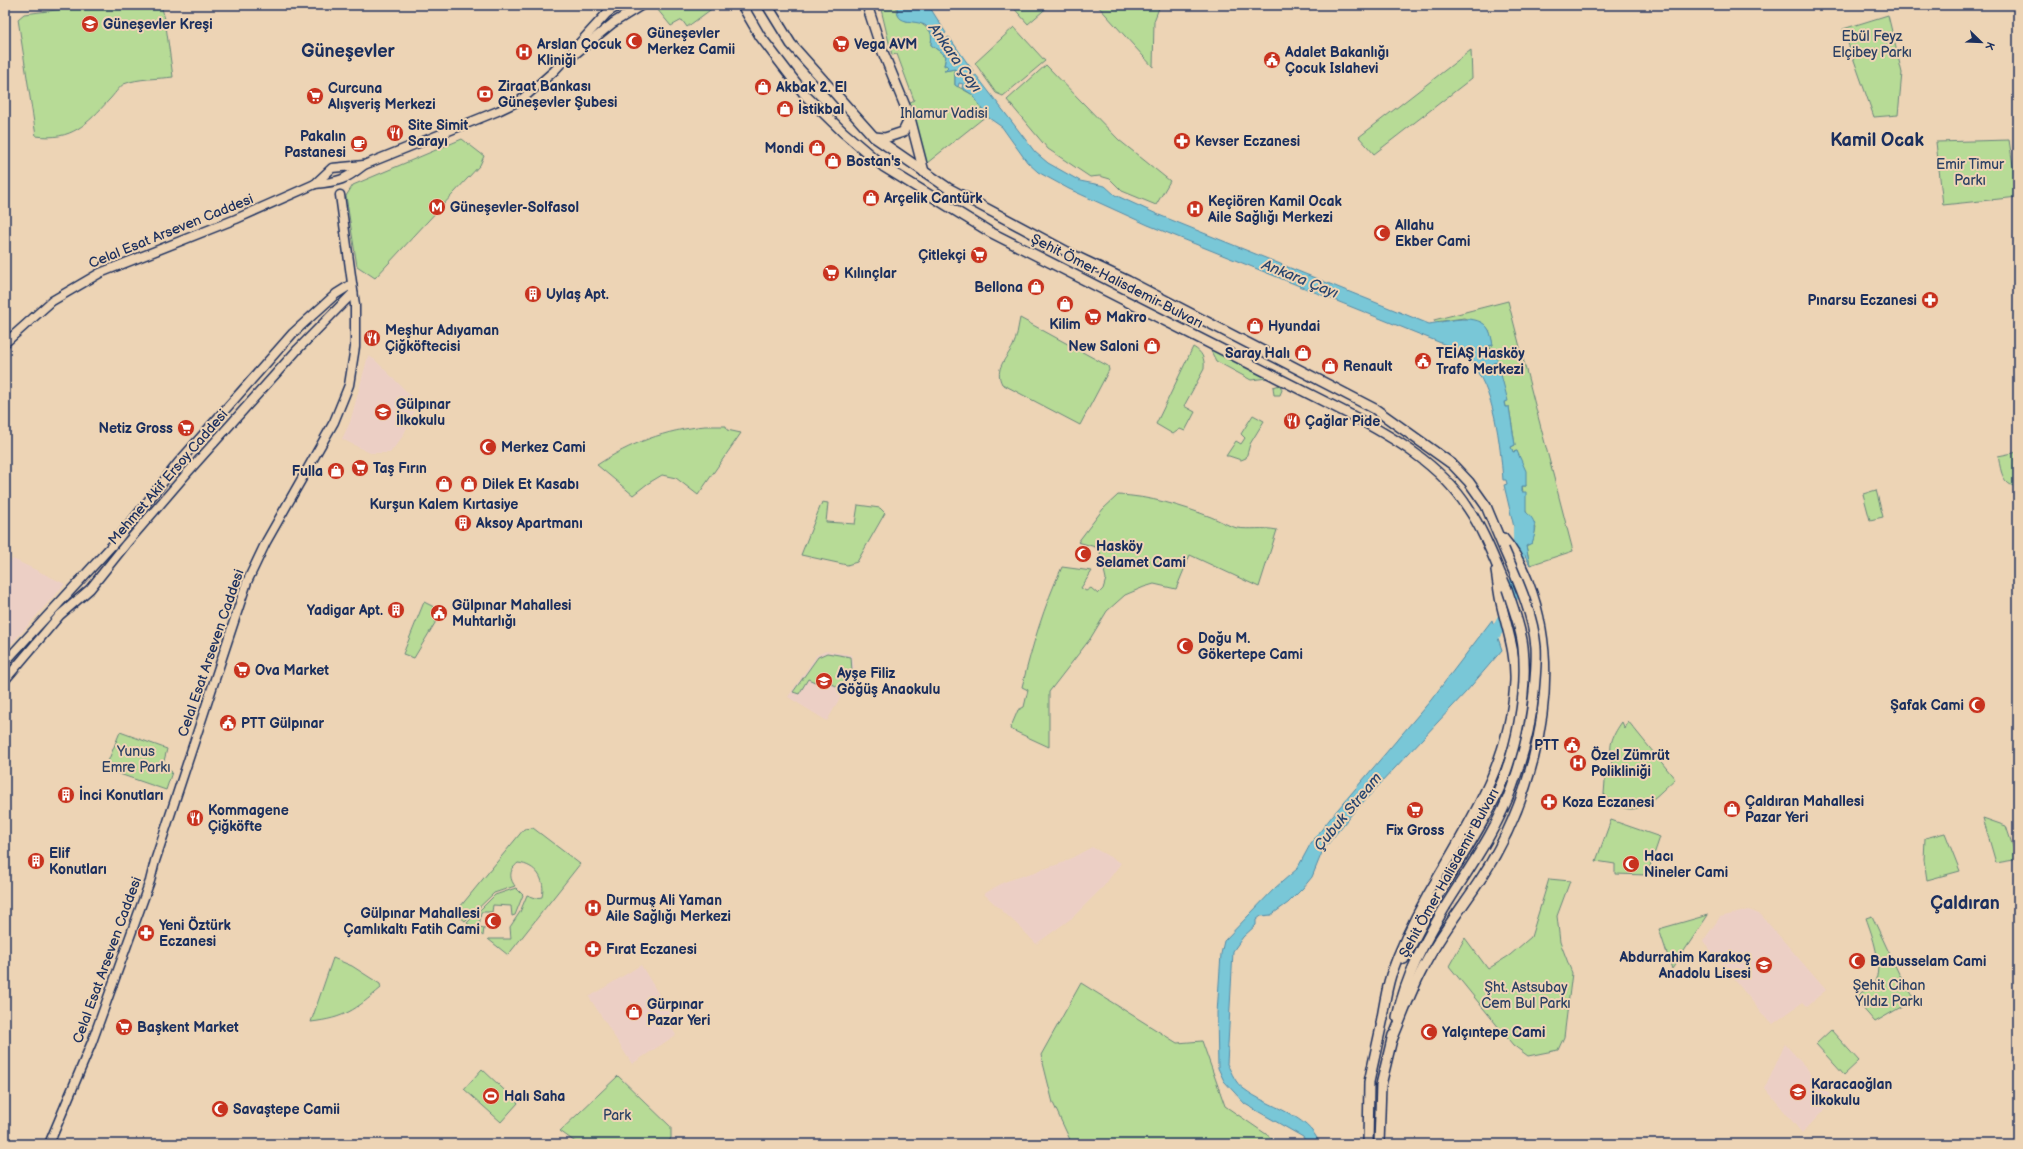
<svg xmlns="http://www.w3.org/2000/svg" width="2023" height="1149" font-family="'Balsamiq Sans',sans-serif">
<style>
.built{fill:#eccfc5}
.green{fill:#b7db96;stroke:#69857a}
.water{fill:#79c7d7;stroke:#538aa7}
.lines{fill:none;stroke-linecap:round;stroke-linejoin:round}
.river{stroke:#79c7d7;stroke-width:12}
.secondary-casing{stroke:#1b2f5e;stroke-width:11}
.primary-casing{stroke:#1b2f5e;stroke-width:12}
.trunk-casing{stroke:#1b2f5e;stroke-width:12}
.secondary{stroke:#edd4b5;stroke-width:8}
.primary{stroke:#edd4b5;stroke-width:9}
.trunk{stroke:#edd4b5;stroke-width:9}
.trunk-bridge-casing{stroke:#1b2f5e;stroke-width:12;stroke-linecap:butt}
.trunk-bridge{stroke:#edd4b5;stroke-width:9}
.labels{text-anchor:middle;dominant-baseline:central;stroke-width:4;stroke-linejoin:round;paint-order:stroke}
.poi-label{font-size:14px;font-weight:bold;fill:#1b2f5e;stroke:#edd4b5;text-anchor:start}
.park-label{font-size:14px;fill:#2b4064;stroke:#edd4b5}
.street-label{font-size:14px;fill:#1b2f5e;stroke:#edd4b5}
.water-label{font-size:15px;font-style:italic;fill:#294670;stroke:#edd4b5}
.district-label{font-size:18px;font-weight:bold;fill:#1b2f5e;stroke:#edd4b5}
</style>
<rect width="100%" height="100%" fill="#edd4b5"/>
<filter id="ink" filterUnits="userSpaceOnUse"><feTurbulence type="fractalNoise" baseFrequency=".025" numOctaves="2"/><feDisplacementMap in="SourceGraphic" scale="8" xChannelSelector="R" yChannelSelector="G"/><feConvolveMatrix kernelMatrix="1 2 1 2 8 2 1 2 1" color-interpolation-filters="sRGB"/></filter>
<g filter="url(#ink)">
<g class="built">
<polygon points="368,356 374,359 418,403 403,436 390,453 370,453 342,439 350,422"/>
<polygon points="13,559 65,584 5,651 5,567"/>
<polygon points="826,651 852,655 855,671 827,721 788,697 817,655"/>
<polygon points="1092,847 1121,863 1104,886 1072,918 1036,944 1022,929 984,894 1004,882 1062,863"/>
<polygon points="1749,910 1761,915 1826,990 1807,1006 1803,1002 1773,1024 1769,1022 1703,941 1720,917"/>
<polygon points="641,965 673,1018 668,1022 676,1035 632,1064 589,997"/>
<polygon points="1785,1044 1832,1097 1831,1103 1802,1133 1765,1088"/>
</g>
<g class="green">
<path d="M97,5h64l4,14 8,58c-14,2 -35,1 -49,7 -5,3 -10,11 -15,16 -22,24 -37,41 -73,36l-18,-117 6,-5z"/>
<polygon points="656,5 717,5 687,27 682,20 671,26 657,9"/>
<polygon points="880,5 897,5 898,15 906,21 919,22 927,28 932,34 931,45 946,56 944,65 946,65 948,67 944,71 955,69 955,85 973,95 986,116 927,163 923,159 915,119 909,103 914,100 897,54 892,55"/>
<polygon points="1011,5 1050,5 1028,24"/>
<polygon points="1097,5 1153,5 1159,8 1154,21 1153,67"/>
<polygon points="1888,15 1902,73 1898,115 1874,117 1843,29"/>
<polygon points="1014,27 1045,61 1003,96 996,93 975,63"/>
<polygon points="1471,50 1472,78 1374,154 1359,137"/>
<polygon points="1046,65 1119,140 1170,181 1156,205 1122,191 1110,179 1100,176 1090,177 1048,149 1007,100"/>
<polygon points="462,139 484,156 480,165 375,278 357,266 346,196 353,185"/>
<polygon points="2009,140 2018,197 1943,205 1936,142"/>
<polygon points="1508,301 1573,551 1530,565 1526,545 1532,543 1536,528 1526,512 1522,486 1526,486 1517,451 1513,452 1511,447 1515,445 1509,407 1505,407 1499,367 1495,368 1493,363 1497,362 1489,346 1493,345 1489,330 1464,318 1435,322 1434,320"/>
<path d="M1020,318l88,48 1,4 -29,55 -78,-41c-8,-15 4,-25 11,-38 4,-8 5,-19 7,-28z"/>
<path d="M1193,347c9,5 12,11 11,22l-20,37 11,6 -10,19 -5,-2 -7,5 -17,-10z"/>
<polygon points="1210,349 1267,378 1251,380 1216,361"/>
<polygon points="1280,385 1282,390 1280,395 1274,395 1273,387"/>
<polygon points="1253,415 1264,421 1250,444 1246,458 1241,460 1229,456 1226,456 1236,441 1241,444 1245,438 1241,434"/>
<path d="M705,426h21l1,4 14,3 -43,62 -22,-17 -14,-3 -15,9 -14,11 -36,-30c33,-22 69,-35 108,-39z"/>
<path d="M2018,452v35c-17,-2 -17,-18 -20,-31z"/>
<polygon points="1876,490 1883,517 1870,520 1863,494"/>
<path d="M1118,495c31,1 64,11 93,22 8,3 17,9 26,11 13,2 26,-1 40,2l-18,57 -69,-32 -14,34 -22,-5 -10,3 -19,8 -18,16 -17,28 -41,53v55l-39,-18 8,-19 6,-3 4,-17 -6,-3c10,-41 22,-81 40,-120l30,4 -11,17 5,3 5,-3 7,6 5,-5 3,-10 -7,-31 -21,-6 25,-33z"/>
<polygon points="822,502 828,503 826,522 855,524 858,505 880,508 885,513 857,562 847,565 801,555"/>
<polygon points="424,602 440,610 438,618 414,658 403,654"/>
<polygon points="827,653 851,657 852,671 842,689 818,677 815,682 808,679 799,694 793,692 818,657"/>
<path d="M1628,721l47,58c-24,21 -41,47 -71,15l1,-13 8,-22c-6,-13 1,-26 9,-37l3,7z"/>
<polygon points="120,732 167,749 163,765 172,772 166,790 105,769"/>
<polygon points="1983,818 2006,826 2016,856 2014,860 1996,863"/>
<polygon points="1611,820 1660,837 1647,875 1615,874 1615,864 1596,861"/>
<path d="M533,828l47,36 -72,91 -20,-16h23l-1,-12 10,-15 7,-17 9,3 6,-1c4,-18 -6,-32 -24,-34 -9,7 -9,15 -3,23l-21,7 -29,28 -5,-4v-10l64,-78z"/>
<polygon points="1945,833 1960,871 1927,880 1924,860 1925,838"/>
<polygon points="1549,879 1570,881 1557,916 1560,942 1572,973 1564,1037 1558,1050 1528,1056 1513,1045 1449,966 1465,938 1488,969 1510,955 1531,937"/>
<polygon points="516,888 523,895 515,915 512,916 511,906 493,905 492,912 481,912 479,927 484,928 483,936 467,923 495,895"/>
<polygon points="1708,915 1672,969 1659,929"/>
<path d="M1872,916l28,60 15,23 -40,23 -21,-24c5,-4 16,-9 20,-15 10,-17 -2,-48 -8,-65z"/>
<path d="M333,958l19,8 28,18 1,4c-26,22 -36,30 -70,34z"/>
<polygon points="1081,983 1177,1043 1202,1041 1225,1106 1266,1134 1278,1144 1072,1144 1053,1103 1041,1055"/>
<polygon points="1831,1030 1859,1061 1844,1075 1816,1044"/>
<polygon points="482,1069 518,1103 501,1122 464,1089"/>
<polygon points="618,1076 671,1127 671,1138 667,1144 578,1144 560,1131"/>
</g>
<g class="water">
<path d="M897,5h28l1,3 3,-2 17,27 -3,2 3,4 3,-2 24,34 -3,2 3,4 3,-2 59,77 13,11 32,18 25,5 10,9 44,20 270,109c16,-2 50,-13 60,6 2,4 3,10 4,15l-4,1 1,5h4l4,11 -5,1 2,5 4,-1 9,34 -4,1 1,5h4l6,38 -4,2 2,5 4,-1 9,20v15h-4v6h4v20c11,9 11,18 6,31l-6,3 4,19 -13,-25 -13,-55 3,-1 -1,-4h-3c-3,-37 -8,-91 -34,-119 -7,-7 -15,-11 -23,-16l-298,-120 -79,-36 -31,-17 -11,-10 -25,-35 -16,-11 -13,-21 -11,-7 1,-4 -4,-1 -1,4 -3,-2v-16l-11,2 4,-4 -2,-2 -2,1 2,-10 -15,-11c5,-33 -28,-16 -33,-30 -1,-3 -1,-7 -1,-10z"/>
<path d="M1492,620l10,30 -36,42 -115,123 -28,35 -11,27 -9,11 -15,15 -17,12 -10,1 -5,4v5l-13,12 -10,14 -6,113c5,9 8,19 17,25 25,19 63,24 76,55h-13l-4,-7 -58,-33 -21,-23 -6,-13 -1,-55 4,-59 3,-13 51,-53 22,-19 14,-26 22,-28 98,-115z"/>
</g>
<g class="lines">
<path class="river" d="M1487,645c29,-39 33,-70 32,-117"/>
<g class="secondary-casing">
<g id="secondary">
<polyline points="569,59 613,23 642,5"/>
<path d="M315,184c24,-2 30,-4 49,-19l134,-54 23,-11 33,-29 54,-59 12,-7"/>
<polyline points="5,343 52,301 100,273 236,219 315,184 332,168 364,165"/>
<polyline points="5,662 118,539 178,463 293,333 336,294 352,284"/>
<polyline points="5,680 60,615 90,589 126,544 188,472 298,349 353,293"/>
<polyline points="49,1144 92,1042 150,881 155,861 247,582 266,542 334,422 349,385 355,347 355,305 340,195"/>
</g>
</g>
<g class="primary-casing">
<g id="primary">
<polyline points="867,5 880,45 910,118 924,172"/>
<polyline points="608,12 613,5"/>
<polyline points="874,137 885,138 903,132 910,118"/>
</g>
</g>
<g class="trunk-casing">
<g id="trunk">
<path d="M742,5l18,31 46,60 37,36 41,35 106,65 357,181c46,24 93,51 121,95 17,25 27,54 39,81"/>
<polyline points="767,5 791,44 874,137 948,188 1075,256 1128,281 1375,409 1452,464 1469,482 1486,506 1504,549"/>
<polyline points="1404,959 1436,898"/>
<path d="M1397,1017c10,-44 26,-72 48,-110"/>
<path d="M1381,1023c3,-16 5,-32 10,-48 9,-26 23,-55 37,-80 39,-69 83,-131 87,-214 1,-26 -7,-49 -13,-74 -3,-12 -4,-24 -6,-36"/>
<path d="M1392,1040c10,-23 18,-47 30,-70 16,-33 40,-62 60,-93 45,-69 73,-167 59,-248 -5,-30 -18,-68 -38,-91"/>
<polyline points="1368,1144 1369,1082 1383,1018"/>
<polyline points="1379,1144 1381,1085 1393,1035"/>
</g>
</g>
<use href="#secondary" class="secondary"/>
<use href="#primary" class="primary"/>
<use href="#trunk" class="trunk"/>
<g class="trunk-bridge-casing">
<g id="trunk-bridge">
<path d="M1436,898c21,-33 43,-67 60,-102 20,-43 32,-102 27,-149 -2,-20 -10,-39 -16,-58"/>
<path d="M1445,907c24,-39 52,-77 67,-120 11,-30 19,-62 22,-95 1,-14 3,-30 2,-45 -3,-34 -19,-68 -32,-98"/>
</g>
</g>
<use href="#trunk-bridge" class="trunk-bridge"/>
</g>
</g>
<defs>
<g id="school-disc" transform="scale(0.9)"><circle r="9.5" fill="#c8321e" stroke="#edd4b5"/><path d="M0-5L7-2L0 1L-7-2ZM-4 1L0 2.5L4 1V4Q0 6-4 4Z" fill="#fff"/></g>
<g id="mosque-disc" transform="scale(0.9)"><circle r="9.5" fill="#c8321e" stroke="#edd4b5"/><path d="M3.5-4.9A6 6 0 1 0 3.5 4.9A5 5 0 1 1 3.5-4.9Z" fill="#fff"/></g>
<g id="supermarket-disc" transform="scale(0.9)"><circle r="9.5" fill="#c8321e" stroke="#edd4b5"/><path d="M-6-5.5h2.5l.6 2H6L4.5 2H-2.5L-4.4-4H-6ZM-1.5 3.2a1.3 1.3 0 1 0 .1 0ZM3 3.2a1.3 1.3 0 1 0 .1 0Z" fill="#fff"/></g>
<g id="hospital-disc" transform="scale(0.9)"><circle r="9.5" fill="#c8321e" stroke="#edd4b5"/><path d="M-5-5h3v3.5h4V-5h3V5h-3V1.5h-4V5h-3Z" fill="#fff"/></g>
<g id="civic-disc" transform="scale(0.9)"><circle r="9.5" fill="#c8321e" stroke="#edd4b5"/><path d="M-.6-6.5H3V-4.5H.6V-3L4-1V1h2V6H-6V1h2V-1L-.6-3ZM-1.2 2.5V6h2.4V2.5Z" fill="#fff"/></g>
<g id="shop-disc" transform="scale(0.9)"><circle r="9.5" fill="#c8321e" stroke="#edd4b5"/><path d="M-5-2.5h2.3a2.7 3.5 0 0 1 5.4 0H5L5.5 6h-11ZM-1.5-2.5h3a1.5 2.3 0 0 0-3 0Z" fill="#fff"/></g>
<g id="bank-disc" transform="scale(0.9)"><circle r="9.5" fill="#c8321e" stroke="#edd4b5"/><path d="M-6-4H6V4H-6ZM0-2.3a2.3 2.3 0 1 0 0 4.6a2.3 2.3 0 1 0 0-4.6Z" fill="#fff"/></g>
<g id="restaurant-disc" transform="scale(0.9)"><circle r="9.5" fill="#c8321e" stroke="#edd4b5"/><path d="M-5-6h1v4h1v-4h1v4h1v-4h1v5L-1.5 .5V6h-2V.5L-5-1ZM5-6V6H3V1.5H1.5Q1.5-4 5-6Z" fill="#fff"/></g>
<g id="pharmacy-disc" transform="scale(0.9)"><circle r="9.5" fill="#c8321e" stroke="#edd4b5"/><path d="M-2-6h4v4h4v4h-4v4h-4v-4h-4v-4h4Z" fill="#fff"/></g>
<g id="cafe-disc" transform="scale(0.9)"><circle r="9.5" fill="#c8321e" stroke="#edd4b5"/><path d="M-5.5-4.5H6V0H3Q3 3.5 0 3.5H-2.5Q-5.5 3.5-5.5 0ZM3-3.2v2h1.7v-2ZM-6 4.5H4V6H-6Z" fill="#fff"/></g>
<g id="metro-disc" transform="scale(0.9)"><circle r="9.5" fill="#c8321e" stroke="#edd4b5"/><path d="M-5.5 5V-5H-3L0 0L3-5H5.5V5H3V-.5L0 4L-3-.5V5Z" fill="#fff"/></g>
<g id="building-disc" transform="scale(0.9)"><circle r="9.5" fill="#c8321e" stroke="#edd4b5"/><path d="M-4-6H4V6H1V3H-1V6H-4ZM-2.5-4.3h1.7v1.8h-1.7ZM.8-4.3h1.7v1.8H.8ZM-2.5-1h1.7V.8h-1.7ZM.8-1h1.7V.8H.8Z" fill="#fff"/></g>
<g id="stadium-disc" transform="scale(0.9)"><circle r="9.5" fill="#c8321e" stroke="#edd4b5"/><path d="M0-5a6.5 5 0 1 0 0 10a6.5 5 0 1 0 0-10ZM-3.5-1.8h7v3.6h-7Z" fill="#fff"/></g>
</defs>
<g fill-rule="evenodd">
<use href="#school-disc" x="90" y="24"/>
<use href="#mosque-disc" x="634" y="41"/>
<use href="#supermarket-disc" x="841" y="44"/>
<use href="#hospital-disc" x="524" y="52"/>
<use href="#civic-disc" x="1272" y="60"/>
<use href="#shop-disc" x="763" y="87"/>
<use href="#bank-disc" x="485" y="94"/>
<use href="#supermarket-disc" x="315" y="96"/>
<use href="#shop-disc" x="785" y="109"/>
<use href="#restaurant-disc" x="395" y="133"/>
<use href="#pharmacy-disc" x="1182" y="141"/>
<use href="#cafe-disc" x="359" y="144"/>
<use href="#shop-disc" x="817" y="148"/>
<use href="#shop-disc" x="833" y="161"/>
<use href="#shop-disc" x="871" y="198"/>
<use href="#metro-disc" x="437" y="207"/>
<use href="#hospital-disc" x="1195" y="209"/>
<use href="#mosque-disc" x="1382" y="233"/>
<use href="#supermarket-disc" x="979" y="255"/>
<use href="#supermarket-disc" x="831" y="273"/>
<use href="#shop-disc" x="1036" y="287"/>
<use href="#building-disc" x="533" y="294"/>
<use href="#pharmacy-disc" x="1930" y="300"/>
<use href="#shop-disc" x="1065" y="304"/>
<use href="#supermarket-disc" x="1093" y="317"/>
<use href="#shop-disc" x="1255" y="326"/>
<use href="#restaurant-disc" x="372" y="338"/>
<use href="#shop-disc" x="1152" y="346"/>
<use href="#shop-disc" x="1303" y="353"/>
<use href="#civic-disc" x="1423" y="361"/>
<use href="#shop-disc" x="1330" y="366"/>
<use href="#school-disc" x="383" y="412"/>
<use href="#restaurant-disc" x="1292" y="421"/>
<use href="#supermarket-disc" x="186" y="428"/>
<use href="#mosque-disc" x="488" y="447"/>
<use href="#supermarket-disc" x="360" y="468"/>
<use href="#shop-disc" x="336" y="471"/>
<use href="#shop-disc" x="444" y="484"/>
<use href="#shop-disc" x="469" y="484"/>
<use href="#building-disc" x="463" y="523"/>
<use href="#mosque-disc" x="1083" y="554"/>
<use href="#building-disc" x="396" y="610"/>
<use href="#civic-disc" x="439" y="613"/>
<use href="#mosque-disc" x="1185" y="646"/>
<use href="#supermarket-disc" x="242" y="670"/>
<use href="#school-disc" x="824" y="681"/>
<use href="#mosque-disc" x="1977" y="705"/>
<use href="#civic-disc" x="228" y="723"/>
<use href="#civic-disc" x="1572" y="745"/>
<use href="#hospital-disc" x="1578" y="763"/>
<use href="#building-disc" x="66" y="795"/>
<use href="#pharmacy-disc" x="1549" y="802"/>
<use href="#shop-disc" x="1732" y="809"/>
<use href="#supermarket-disc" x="1415" y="810"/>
<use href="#restaurant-disc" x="195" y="818"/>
<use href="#building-disc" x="36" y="861"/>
<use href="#mosque-disc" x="1631" y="864"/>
<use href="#hospital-disc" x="593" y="908"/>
<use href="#mosque-disc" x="493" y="921"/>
<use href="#pharmacy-disc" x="146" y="933"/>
<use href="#pharmacy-disc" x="593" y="949"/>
<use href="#mosque-disc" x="1857" y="961"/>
<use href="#school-disc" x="1764" y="965"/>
<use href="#shop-disc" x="634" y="1012"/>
<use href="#supermarket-disc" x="124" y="1027"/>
<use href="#mosque-disc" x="1429" y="1032"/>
<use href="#school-disc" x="1798" y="1092"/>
<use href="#stadium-disc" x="491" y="1096"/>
<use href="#mosque-disc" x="220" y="1109"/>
</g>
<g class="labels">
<g class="poi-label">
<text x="103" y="24">Güneşevler Kreşi</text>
<text x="647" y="33">Güneşevler<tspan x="647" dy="16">Merkez Camii</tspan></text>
<text x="537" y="44">Arslan Çocuk<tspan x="537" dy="16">Kliniği</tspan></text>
<text x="854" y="44">Vega AVM</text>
<text x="1285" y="52">Adalet Bakanlığı<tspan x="1285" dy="16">Çocuk Islahevi</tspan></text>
<text x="498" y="86">Ziraat Bankası<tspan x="498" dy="16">Güneşevler Şubesi</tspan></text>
<text x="776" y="87">Akbak 2. El</text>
<text x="328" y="88">Curcuna<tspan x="328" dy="16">Alışveriş Merkezi</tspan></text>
<text x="798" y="109">İstikbal</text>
<text x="408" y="125">Site Simit<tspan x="408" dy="16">Sarayı</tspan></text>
<text x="346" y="136" text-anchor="end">Pakalın<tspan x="346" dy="16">Pastanesi</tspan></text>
<text x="1195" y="141">Kevser Eczanesi</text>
<text x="804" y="148" text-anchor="end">Mondi</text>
<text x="846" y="161">Bostan's</text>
<text x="884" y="198">Arçelik Cantürk</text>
<text x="1208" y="201">Keçiören Kamil Ocak<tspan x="1208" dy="16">Aile Sağlığı Merkezi</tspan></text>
<text x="450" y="207">Güneşevler-Solfasol</text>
<text x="1395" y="225">Allahu<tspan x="1395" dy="16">Ekber Cami</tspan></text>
<text x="966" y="255" text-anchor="end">Çitlekçi</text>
<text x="844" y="273">Kılınçlar</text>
<text x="1023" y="287" text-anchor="end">Bellona</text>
<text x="546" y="294">Uylaş Apt.</text>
<text x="1917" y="300" text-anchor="end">Pınarsu Eczanesi</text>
<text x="1106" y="317">Makro</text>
<text x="1065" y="324" text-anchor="middle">Kilim</text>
<text x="1268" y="326">Hyundai</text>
<text x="385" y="330">Meşhur Adıyaman<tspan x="385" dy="16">Çiğköftecisi</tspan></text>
<text x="1139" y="346" text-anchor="end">New Saloni</text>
<text x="1290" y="353" text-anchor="end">Saray Halı</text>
<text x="1436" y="353">TEİAŞ Hasköy<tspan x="1436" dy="16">Trafo Merkezi</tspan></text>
<text x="1343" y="366">Renault</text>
<text x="396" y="404">Gülpınar<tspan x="396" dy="16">İlkokulu</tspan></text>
<text x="1305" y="421">Çağlar Pide</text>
<text x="173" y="428" text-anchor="end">Netiz Gross</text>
<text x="501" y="447">Merkez Cami</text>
<text x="373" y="468">Taş Fırın</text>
<text x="323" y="471" text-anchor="end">Fulla</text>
<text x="482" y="484">Dilek Et Kasabı</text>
<text x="444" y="504" text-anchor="middle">Kurşun Kalem Kırtasiye</text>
<text x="476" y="523">Aksoy Apartmanı</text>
<text x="1096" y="546">Hasköy<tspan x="1096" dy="16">Selamet Cami</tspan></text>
<text x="452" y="605">Gülpınar Mahallesi<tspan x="452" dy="16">Muhtarlığı</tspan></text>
<text x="383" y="610" text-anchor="end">Yadigar Apt.</text>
<text x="1198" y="638">Doğu M.<tspan x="1198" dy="16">Gökertepe Cami</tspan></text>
<text x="255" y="670">Ova Market</text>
<text x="837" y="673">Ayşe Filiz<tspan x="837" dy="16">Göğüş Anaokulu</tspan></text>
<text x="1964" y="705" text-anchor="end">Şafak Cami</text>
<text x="241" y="723">PTT Gülpınar</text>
<text x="1559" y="745" text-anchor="end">PTT</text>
<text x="1591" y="755">Özel Zümrüt<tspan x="1591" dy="16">Polikliniği</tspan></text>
<text x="79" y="795">İnci Konutları</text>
<text x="1745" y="801">Çaldıran Mahallesi<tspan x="1745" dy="16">Pazar Yeri</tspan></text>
<text x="1562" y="802">Koza Eczanesi</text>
<text x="208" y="810">Kommagene<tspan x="208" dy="16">Çiğköfte</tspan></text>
<text x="1415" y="830" text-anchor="middle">Fix Gross</text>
<text x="49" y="853">Elif<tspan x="49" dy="16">Konutları</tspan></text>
<text x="1644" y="856">Hacı<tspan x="1644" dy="16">Nineler Cami</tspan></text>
<text x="606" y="900">Durmuş Ali Yaman<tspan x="606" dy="16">Aile Sağlığı Merkezi</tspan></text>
<text x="480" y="913" text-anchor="end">Gülpınar Mahallesi<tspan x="480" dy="16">Çamlıkaltı Fatih Cami</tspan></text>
<text x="159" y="925">Yeni Öztürk<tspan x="159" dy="16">Eczanesi</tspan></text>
<text x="606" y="949">Fırat Eczanesi</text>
<text x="1751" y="957" text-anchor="end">Abdurrahim Karakoç<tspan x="1751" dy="16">Anadolu Lisesi</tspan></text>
<text x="1870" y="961">Babusselam Cami</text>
<text x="647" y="1004">Gürpınar<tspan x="647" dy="16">Pazar Yeri</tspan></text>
<text x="137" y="1027">Başkent Market</text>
<text x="1442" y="1032">Yalçıntepe Cami</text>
<text x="1811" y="1084">Karacaoğlan<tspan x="1811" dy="16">İlkokulu</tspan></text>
<text x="504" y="1096">Halı Saha</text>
<text x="233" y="1109">Savaştepe Camii</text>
</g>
<g class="park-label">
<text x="1872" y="36">Ebül Feyz<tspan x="1872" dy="16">Elçibey Parkı</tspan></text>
<text x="944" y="113">Ihlamur Vadisi</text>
<text x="1970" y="164">Emir Timur<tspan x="1970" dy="16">Parkı</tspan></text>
<text x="136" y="751">Yunus<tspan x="136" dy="16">Emre Parkı</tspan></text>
<text x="1889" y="985">Şehit Cihan<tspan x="1889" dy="16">Yıldız Parkı</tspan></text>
<text x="1526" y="987">Şht. Astsubay<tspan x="1526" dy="16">Cem Bul Parkı</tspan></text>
<text x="617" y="1115">Park</text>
</g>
<g class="street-label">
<text transform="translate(171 231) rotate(-22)">Celal Esat Arseven Caddesi</text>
<text transform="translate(1117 281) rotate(27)">Şehit Ömer Halisdemir Bulvarı</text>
<text transform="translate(168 477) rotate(-49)">Mehmet Akif Ersoy Caddesi</text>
<text transform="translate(211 653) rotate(-71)">Celal Esat Arseven Caddesi</text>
<text transform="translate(1449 873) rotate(-61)">Şehit Ömer Halisdemir Bulvarı</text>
<text transform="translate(107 960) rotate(-70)">Celal Esat Arseven Caddesi</text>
</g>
<g class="water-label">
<text transform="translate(955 58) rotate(55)">Ankara Çayı</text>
<text transform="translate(1300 279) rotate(22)">Ankara Çayı</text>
<text transform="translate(1348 812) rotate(-50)">Çubuk Stream</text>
</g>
<g class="district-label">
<text x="348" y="51">Güneşevler</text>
<text x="1877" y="140">Kamil Ocak</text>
<text x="1965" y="903">Çaldıran</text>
</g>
</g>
<rect width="2023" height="1149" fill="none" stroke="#edd4b5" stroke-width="20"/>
<rect x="10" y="10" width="2003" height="1129" fill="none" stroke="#1b2f5e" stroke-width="1.5" filter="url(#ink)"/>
<g transform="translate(1981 42) rotate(113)" stroke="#edd4b5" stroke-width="3" paint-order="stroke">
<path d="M0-3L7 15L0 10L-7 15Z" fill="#1b2f5e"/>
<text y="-6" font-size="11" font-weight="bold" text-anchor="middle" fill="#1b2f5e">K</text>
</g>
</svg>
